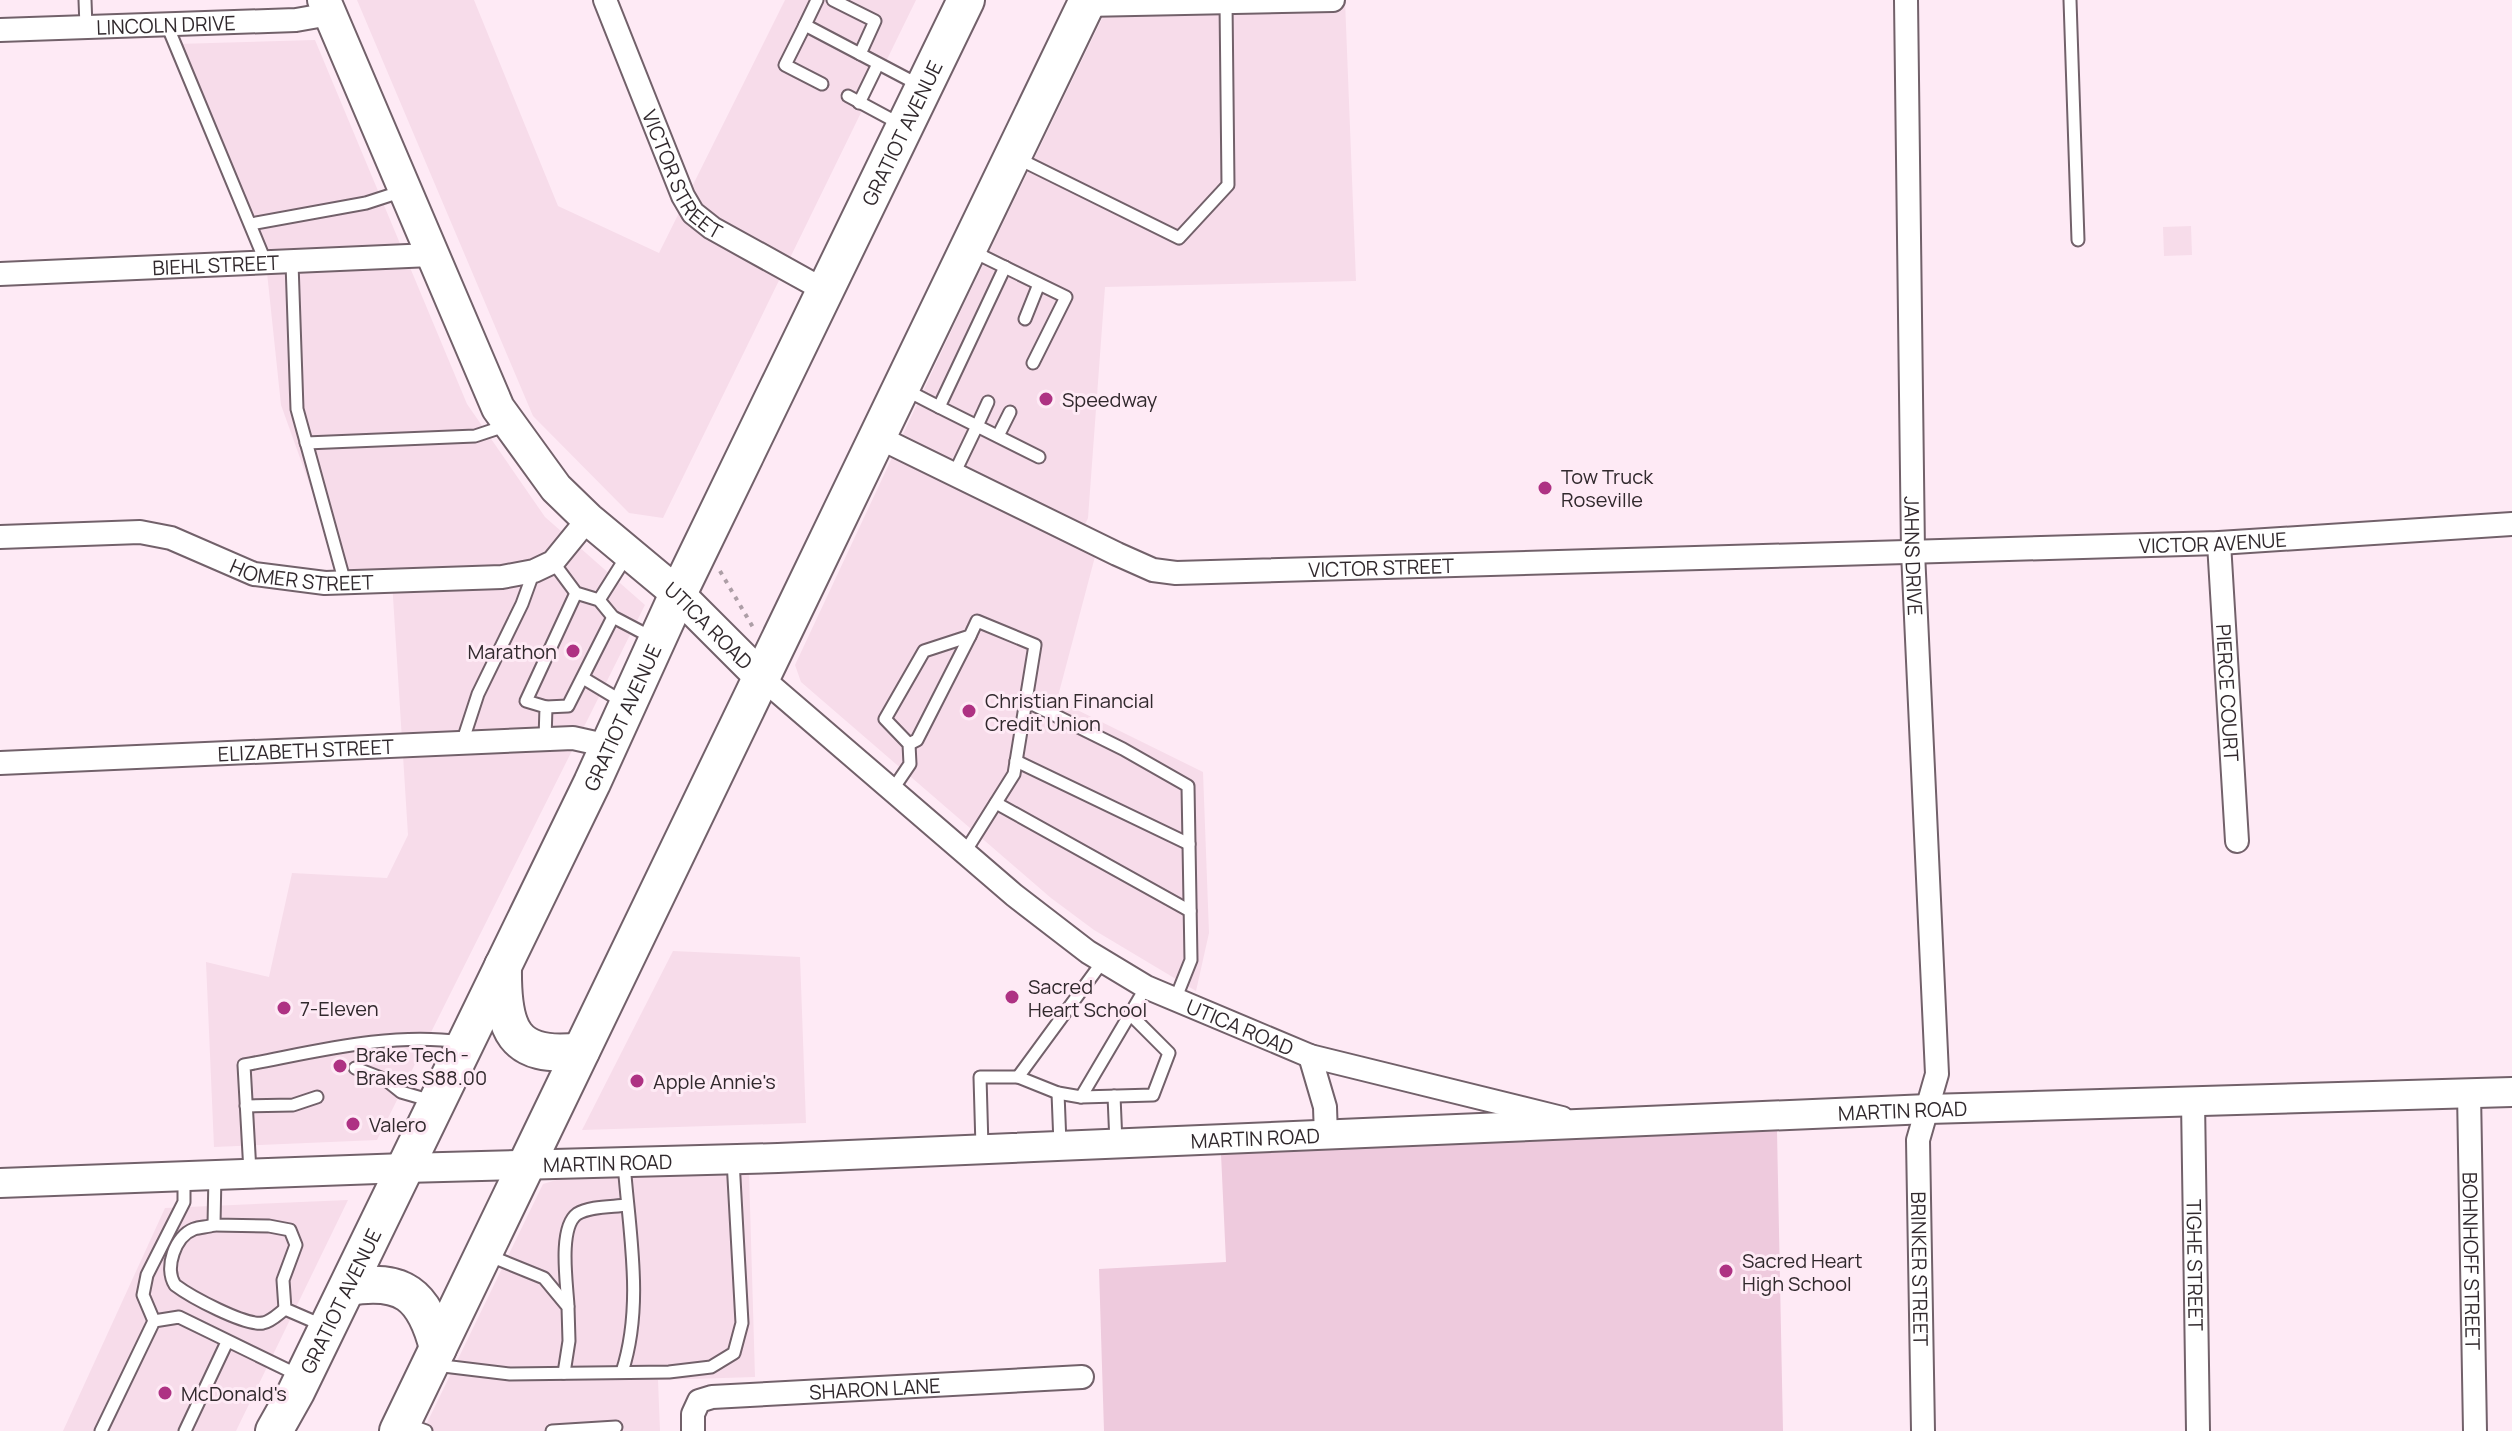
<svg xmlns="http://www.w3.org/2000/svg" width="2512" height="1431" font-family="Manrope,sans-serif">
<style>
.built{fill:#f7dcea}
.green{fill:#eecadd}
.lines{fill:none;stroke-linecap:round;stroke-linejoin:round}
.service-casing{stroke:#72616a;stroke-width:15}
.minor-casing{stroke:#72616a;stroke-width:26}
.tertiary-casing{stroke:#72616a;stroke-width:32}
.secondary-casing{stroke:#72616a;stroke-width:36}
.primary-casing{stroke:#72616a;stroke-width:40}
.path{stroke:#ad9ea6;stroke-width:4;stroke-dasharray:4 6;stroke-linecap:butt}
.service{stroke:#fff;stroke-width:11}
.minor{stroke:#fff;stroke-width:22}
.tertiary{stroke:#fff;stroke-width:28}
.secondary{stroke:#fff;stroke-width:32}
.primary{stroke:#fff;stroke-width:36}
.poi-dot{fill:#ae3283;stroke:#feeaf5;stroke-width:3}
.labels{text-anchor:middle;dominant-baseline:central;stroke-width:6;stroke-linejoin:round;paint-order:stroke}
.street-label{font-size:20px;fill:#31292d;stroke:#feeaf5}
.poi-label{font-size:20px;fill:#31292d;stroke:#feeaf5;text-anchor:start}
</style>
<rect width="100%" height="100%" fill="#feeaf5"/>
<g class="built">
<polygon points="357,0 474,0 558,206 659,253 785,0 916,0 663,518 629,513 533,416"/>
<polygon points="1111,0 1345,0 1356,281 1105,287 1088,518 1078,540 1097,549 1057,700 1203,772 1209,933 1196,991 1094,930 1051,898 801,682 795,665 963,306"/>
<polygon points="315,40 467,404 545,517 645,605 377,1140 214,1147 206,962 269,977 292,873 387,878 408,835 392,581 345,583 281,405 266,263 176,44"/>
<polygon points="2191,226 2192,255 2164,256 2163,227"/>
<polygon points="673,951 800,957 806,1123 582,1130"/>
<polygon points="749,1172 755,1377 658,1380 660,1431 423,1431 543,1184 556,1180"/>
<polygon points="348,1200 236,1431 63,1431 165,1208"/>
</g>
<polygon class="green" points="1777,1131 1783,1431 1104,1431 1099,1269 1226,1262 1221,1154"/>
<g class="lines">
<g class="service-casing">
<g id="service">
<polyline points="85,0 86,27"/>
<polyline points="833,0 875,21 860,54"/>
<polyline points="2070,0 2078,240"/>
<polyline points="167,25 266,263"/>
<polyline points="805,25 817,0"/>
<polyline points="822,84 785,65 805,25 919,85"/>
<polyline points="848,96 900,124"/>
<polyline points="859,103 878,64"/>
<polyline points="1017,158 1179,238 1228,185 1226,2"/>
<polyline points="251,224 366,203 403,191"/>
<polyline points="972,251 1066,297 1033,363"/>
<polyline points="292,263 297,409 345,583"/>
<polyline points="1025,319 1039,284"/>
<polyline points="906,390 939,407 1005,267"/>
<polyline points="939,407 977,426 988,402"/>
<polyline points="998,436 1010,412"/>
<polyline points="306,443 475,436 508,425"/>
<polyline points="954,474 977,426 1039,457"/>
<polyline points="553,562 576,593 599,600 613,617 653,638"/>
<polyline points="599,600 628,554"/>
<polyline points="583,678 623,702"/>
<polyline points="1026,701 1123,749 1188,786 1191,960 1175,1000"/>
<polyline points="546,707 568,706 613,617"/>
<polyline points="545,739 546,707 526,701 576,593"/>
<polyline points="462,743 478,694 522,604 534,571"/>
<polyline points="909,744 917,740 970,636"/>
<polyline points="1016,761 1189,844"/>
<polyline points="893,789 910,764 909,744 885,719 924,651 970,636 977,621 1035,645 1014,774 965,852"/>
<polyline points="996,803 1190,911"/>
<polyline points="1103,961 1018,1077 1058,1093 1081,1097 1153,1095 1169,1053 1130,1014"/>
<polyline points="355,1068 386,1080 401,1092 432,1101"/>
<polyline points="1058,1093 1060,1144"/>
<polyline points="1114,1096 1116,1143"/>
<polyline points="1081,1097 1146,987"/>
<polyline points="246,1106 293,1105 317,1097"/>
<polyline points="982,1147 980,1077 1018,1077"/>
<path d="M250,1172l-6,-107c71,-13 145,-33 217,-23"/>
<polyline points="215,1174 214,1225 269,1226 290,1230 296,1245 283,1280 285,1309 322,1325"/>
<path d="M214,1225c-6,2 -14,2 -20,4 -19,7 -30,39 -19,56 16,12 70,41 88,38 9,-2 15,-9 22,-14"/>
<polyline points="490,1256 544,1278 568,1307 569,1341 564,1373"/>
<path d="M568,1306c-1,-21 -10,-78 9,-92 13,-8 35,-7 50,-9"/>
<polyline points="154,1321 143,1295 147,1275 184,1202 184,1177"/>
<polyline points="435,1365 510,1374 669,1372 711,1367 734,1353 742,1323 733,1160"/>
<path d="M622,1372c22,-67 7,-140 2,-209"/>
<polyline points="407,1424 426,1431"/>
<polyline points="101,1431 154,1321 179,1317 298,1375"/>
<polyline points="185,1431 227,1342"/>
<polyline points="552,1431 616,1427"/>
</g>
</g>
<g class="minor-casing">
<g id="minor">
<path id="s1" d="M605,0l78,196 10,17 19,15 112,62"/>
<path id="s2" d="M1906,0l7,552 24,522 -19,66 5,291"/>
<polyline points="1085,5 1333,0"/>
<path id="s3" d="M0,30l296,-10 34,-6"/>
<path id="s4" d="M0,274l431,-19"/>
<path id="s5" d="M878,437l239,117 36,16 23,3 1043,-30 293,-19"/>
<path id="s6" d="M0,537l140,-5 31,6 83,36 71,9 177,-6 32,-6 19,-9 35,-43"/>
<path id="s7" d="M2219,543l18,298"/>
<path id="s8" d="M762,678l252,217 74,57 58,35 164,69 252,62"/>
<path id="s9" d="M0,763l573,-25 36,8"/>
<polyline points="1310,1056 1325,1107 1326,1136"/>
<path id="s10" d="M2469,1093l6,338"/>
<path id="s11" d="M2193,1101l5,330"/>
<path id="s12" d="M693,1431v-17l6,-13 13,-4 370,-20"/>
</g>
</g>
<g class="tertiary-casing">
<g id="tertiary">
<path id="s13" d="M0,1183l405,-15 373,-10 1150,-49 584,-17"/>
</g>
</g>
<g class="secondary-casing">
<g id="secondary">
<path id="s14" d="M324,0l174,408 58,80 32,31 90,75 84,84"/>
</g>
</g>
<g class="primary-casing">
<g id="primary">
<path d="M503,966c-1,63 9,94 78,85"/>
<path d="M348,1287c55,-9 76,7 90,61"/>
<path id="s15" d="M274,1431l22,-39 296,-609 86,-189 288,-594"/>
<polyline points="398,1431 1088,0"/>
</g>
</g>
<polyline class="path" points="720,571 754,629"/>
<use href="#service" class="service"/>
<use href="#minor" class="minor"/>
<use href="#tertiary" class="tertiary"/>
<use href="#secondary" class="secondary"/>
<use href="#primary" class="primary"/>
</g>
<g class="poi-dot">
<circle cx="1046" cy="399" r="8"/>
<circle cx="1545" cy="488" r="8"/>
<circle cx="573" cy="651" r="8"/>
<circle cx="969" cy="711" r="8"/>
<circle cx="1012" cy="997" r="8"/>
<circle cx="284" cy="1008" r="8"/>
<circle cx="340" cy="1066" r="8"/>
<circle cx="637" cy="1081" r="8"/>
<circle cx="353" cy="1124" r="8"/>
<circle cx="1726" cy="1271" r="8"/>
<circle cx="165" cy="1393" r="8"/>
</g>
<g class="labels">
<g class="street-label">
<text stroke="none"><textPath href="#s3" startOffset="166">LINCOLN DRIVE</textPath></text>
<text stroke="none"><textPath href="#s15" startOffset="1442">GRATIOT AVENUE</textPath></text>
<text stroke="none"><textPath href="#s1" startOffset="192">VICTOR STREET</textPath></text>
<text stroke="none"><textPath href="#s4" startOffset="216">BIEHL STREET</textPath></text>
<text stroke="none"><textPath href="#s5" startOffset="1366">VICTOR AVENUE</textPath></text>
<text stroke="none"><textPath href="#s2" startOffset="556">JAHNS DRIVE</textPath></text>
<text stroke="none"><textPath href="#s5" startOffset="534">VICTOR STREET</textPath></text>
<text stroke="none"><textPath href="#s6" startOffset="310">HOMER STREET</textPath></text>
<text stroke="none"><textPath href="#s14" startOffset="748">UTICA ROAD</textPath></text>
<text stroke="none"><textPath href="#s7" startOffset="150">PIERCE COURT</textPath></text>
<text stroke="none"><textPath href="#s15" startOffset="794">GRATIOT AVENUE</textPath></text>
<text stroke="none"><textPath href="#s9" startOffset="306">ELIZABETH STREET</textPath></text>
<text stroke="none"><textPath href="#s8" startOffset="596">UTICA ROAD</textPath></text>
<text stroke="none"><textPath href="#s13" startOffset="1904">MARTIN ROAD</textPath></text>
<text stroke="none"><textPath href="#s13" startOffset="1256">MARTIN ROAD</textPath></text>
<text stroke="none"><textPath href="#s13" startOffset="608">MARTIN ROAD</textPath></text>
<text stroke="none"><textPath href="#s10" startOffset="168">BOHNHOFF STREET</textPath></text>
<text stroke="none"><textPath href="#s11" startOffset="164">TIGHE STREET</textPath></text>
<text stroke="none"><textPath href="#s2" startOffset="1272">BRINKER STREET</textPath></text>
<text stroke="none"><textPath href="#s15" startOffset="146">GRATIOT AVENUE</textPath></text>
<text stroke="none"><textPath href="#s12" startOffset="208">SHARON LANE</textPath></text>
</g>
<g class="poi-label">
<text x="1062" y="399">Speedway</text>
<text x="1561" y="476">Tow Truck<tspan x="1561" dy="23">Roseville</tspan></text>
<text x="557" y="651" text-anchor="end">Marathon</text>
<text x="985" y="700">Christian Financial<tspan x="985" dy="23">Credit Union</tspan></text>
<text x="1028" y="986">Sacred<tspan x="1028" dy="23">Heart School</tspan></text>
<text x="300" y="1008">7-Eleven</text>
<text x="356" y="1054">Brake Tech -<tspan x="356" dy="23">Brakes S88.00</tspan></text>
<text x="653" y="1081">Apple Annie's</text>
<text x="369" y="1124">Valero</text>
<text x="1742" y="1260">Sacred Heart<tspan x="1742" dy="23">High School</tspan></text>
<text x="181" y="1393">McDonald's</text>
</g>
</g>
</svg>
